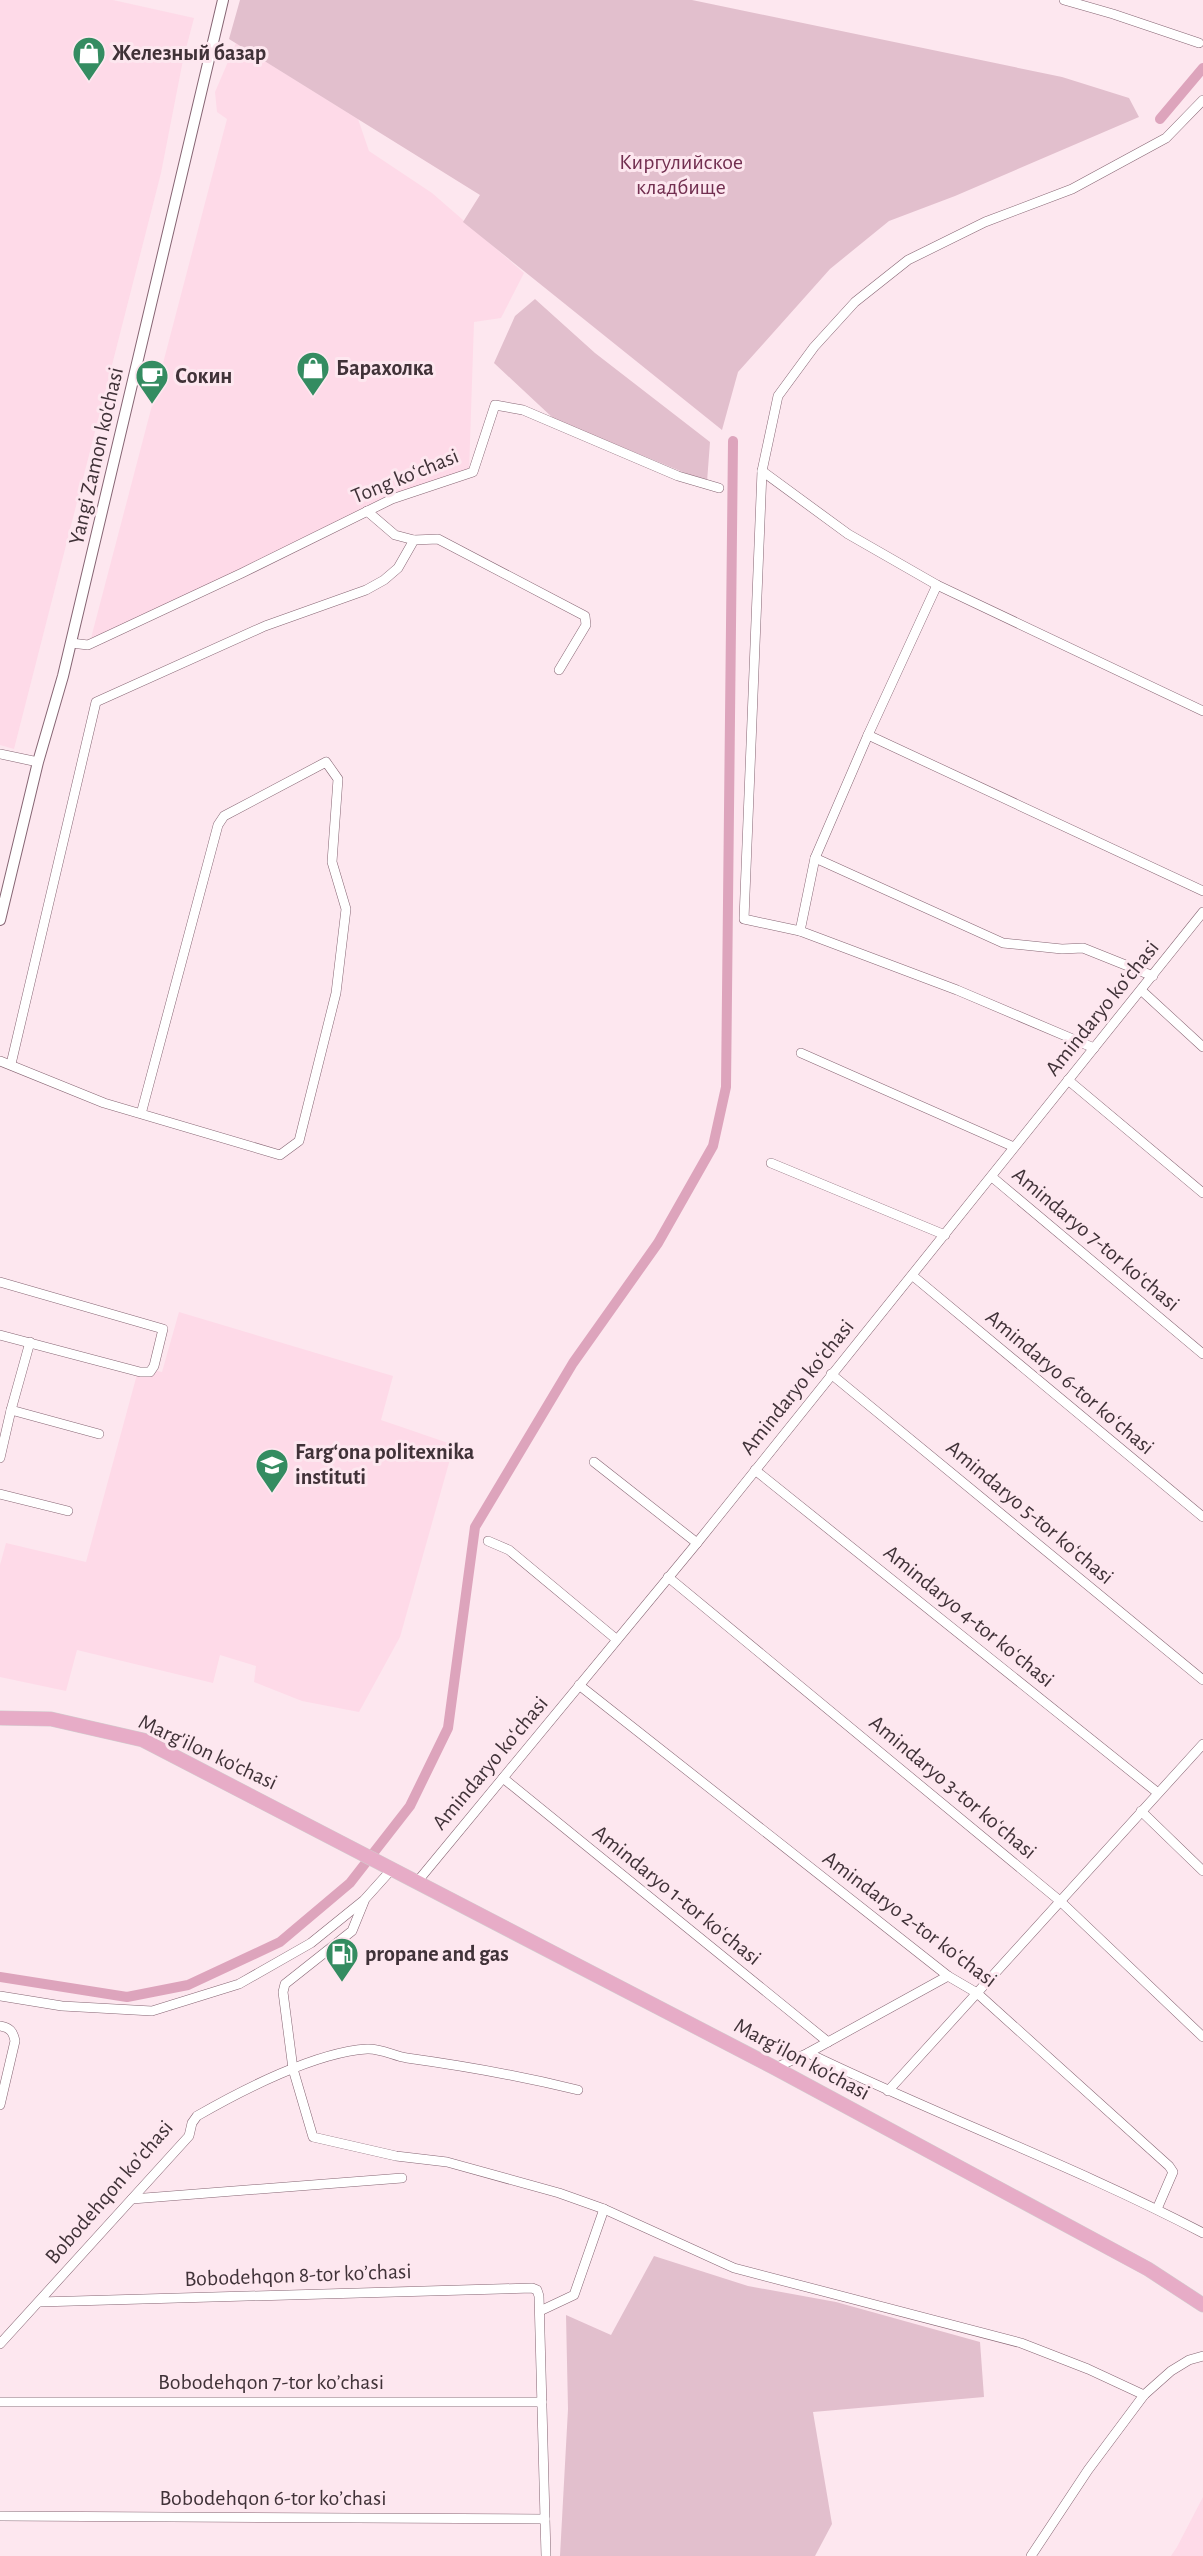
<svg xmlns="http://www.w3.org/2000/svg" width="1203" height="2556" font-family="'Alegreya Sans',sans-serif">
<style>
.built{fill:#fedae8}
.green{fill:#e2bfcd}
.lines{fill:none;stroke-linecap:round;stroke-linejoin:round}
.canal{stroke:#dda4bc;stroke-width:10}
.minor-casing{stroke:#866573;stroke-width:10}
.tertiary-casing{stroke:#866573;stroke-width:12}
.primary-casing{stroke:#d1cecf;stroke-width:15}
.minor{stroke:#fff;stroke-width:9}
.tertiary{stroke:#fff;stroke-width:10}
.primary{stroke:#e7acc7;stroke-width:14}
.labels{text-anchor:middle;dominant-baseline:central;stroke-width:6;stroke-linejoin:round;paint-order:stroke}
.poi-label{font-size:22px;font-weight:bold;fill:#403238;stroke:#fde7ef;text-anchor:start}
.park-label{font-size:22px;fill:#722f50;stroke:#fde7ef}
.street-label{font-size:22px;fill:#403238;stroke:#fde7ef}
</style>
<rect width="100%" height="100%" fill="#fde7ef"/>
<g class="built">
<polygon points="0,0 113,0 194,18 183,60 161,173 14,749 0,745"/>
<polygon points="236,43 358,119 369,151 432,193 524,273 501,318 474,322 469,472 386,505 90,642 227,119 217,112 215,92"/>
<polygon points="179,1312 393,1376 381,1420 454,1445 400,1637 359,1712 302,1701 254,1682 256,1666 220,1655 213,1683 77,1650 66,1691 0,1677 0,1565 6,1543 86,1562 139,1367 162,1372"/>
<polygon points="1203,2497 1203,2556 1171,2556 1177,2547"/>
</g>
<g class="green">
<polygon points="240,0 692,0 1062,77 1129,98 1139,117 955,196 889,221 830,269 738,372 722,430 463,222 480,195 229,39"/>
<polygon points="535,299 595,353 710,442 707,482 554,419 494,363 515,316"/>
<polygon points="654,2256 748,2286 836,2302 980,2342 984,2397 813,2412 832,2524 815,2556 560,2556 568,2409 566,2315 611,2335"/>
</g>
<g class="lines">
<g class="canal">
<polyline points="1160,119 1203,68"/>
<polyline points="0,1977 127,1997 188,1985 280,1942 350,1883 410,1806 448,1728 475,1527 573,1363 658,1243 713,1146 726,1087 733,441"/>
</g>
<g class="minor-casing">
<g id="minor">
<polyline points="1064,0 1113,14 1199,43"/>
<polyline points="762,471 848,534 937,585 1203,711"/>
<polyline points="367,511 395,535 414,540"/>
<polyline points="937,585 868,735 815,858 800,931 744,919 762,471 778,396 814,347 855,302 908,260 985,222 1072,189 1166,138 1203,100"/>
<polyline points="71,643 88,645 242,573 392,499 473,472 495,405 523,410 678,476 719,488"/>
<polyline points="868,735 1203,891"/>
<polyline points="0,754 38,762"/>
<polyline points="815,858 1003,943 1062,949 1083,948 1153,976"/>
<polyline points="800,931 957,990 1094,1048"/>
<polyline points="1142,991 1203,1047"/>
<polyline points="801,1053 1014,1147"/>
<polyline points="0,1061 104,1103 280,1155 299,1141 336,993 346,909 332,862 338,779 326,762 224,816 218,825 141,1114"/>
<polyline points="11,1064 96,702 265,626 366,590 384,580 398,568 414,540 438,539 585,616 586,625 559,670"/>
<polyline points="1068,1080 1203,1193"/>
<polyline points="771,1163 945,1235"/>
<polyline points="992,1177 1203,1354"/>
<polyline points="913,1276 1203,1517"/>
<polyline points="0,1282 163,1329 154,1366 150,1372 140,1372 0,1335"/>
<polyline points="831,1374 1203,1680"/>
<polyline points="11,1410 30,1342"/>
<polyline points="0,1458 11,1410 99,1434"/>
<polyline points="594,1462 697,1543"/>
<polyline points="755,1470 1158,1793"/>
<polyline points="0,1494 68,1511"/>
<polyline points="488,1541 509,1550 616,1639"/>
<polyline points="668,1577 1060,1901 1203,2037"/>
<polyline points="579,1685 948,1976 977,1993 1169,2166 1173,2172 1157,2209"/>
<polyline points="503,1778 828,2042"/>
<polyline points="1141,1811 1203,1871"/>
<polyline points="392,1869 365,1899 352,1931 285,1984 283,1992 293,2069 313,2137 396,2156 447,2162 559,2193 604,2209 734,2268 1021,2343 1088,2369 1144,2395"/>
<polyline points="417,1882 697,1543 1203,912"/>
<polyline points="0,1996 62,2006 152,2011 239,1984 311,1943 363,1901"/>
<path d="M0,2026c10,2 13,5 15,15l-15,64"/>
<path d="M808,2053c130,63 267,113 395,180"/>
<polyline points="775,2068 808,2053 948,1976"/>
<polyline points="888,2091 1203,1744"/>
<polyline points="132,2199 402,2178"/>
<polyline points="39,2302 532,2288 537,2290 539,2296 546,2556"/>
<polyline points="540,2311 574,2295 604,2209"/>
<path d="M0,2344l189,-208 3,-13 5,-7c45,-26 119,-64 170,-67 13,-1 27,7 40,9 58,8 114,18 171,32"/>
<polyline points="0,2402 542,2402"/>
<polyline points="0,2516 545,2519"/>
<polyline points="1031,2556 1088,2470 1144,2395 1171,2371 1189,2360 1203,2356"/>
</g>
</g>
<g class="tertiary-casing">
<polyline id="tertiary" points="0,920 38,762 63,676 223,0"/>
</g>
<g class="primary-casing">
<polyline id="primary" points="0,1718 51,1719 143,1740 775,2068 1148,2269 1203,2305"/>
</g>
<use href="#minor" class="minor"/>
<use href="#tertiary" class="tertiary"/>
<use href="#primary" class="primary"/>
</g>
<defs>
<g id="shop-pin" transform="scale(1.725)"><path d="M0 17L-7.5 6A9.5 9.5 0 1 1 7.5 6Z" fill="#348c61" stroke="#fde7ef"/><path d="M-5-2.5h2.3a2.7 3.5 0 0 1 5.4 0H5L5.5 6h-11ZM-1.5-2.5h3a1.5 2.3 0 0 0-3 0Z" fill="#fff"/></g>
<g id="cafe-pin" transform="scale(1.725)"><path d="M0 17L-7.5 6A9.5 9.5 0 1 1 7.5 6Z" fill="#348c61" stroke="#fde7ef"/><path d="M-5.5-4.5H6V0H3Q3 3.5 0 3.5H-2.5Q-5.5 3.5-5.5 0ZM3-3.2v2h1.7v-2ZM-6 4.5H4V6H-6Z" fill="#fff"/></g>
<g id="university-pin" transform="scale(1.725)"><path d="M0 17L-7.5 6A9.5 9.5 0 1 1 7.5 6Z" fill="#348c61" stroke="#fde7ef"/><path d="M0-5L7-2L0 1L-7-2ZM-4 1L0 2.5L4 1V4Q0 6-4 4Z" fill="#fff"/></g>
<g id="fuel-pin" transform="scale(1.725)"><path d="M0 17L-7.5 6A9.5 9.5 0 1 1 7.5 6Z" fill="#348c61" stroke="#fde7ef"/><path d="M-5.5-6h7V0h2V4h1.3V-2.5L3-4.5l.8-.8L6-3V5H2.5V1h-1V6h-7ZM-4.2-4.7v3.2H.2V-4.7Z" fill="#fff"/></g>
</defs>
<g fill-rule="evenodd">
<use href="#shop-pin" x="89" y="53"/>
<use href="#shop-pin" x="313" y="368"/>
<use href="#cafe-pin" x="152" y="376"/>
<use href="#university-pin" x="272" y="1465"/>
<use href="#fuel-pin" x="342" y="1954"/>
</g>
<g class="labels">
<g class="poi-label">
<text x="112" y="53">Железный базар</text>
<text x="336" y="368">Барахолка</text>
<text x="175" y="376">Сокин</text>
<text x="295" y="1452">Fargʻona politexnika<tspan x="295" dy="25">instituti</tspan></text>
<text x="365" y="1954">propane and gas</text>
</g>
<g class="park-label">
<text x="681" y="162">Киргулийское<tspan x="681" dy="25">кладбище</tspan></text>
</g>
<g class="street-label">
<text transform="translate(96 456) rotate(-77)">Yangi Zamon ko'chasi</text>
<text transform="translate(405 476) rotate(-22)">Tong koʻchasi</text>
<text transform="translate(1102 1008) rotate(-51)">Amindaryo koʻchasi</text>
<text transform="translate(1096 1239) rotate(40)">Amindaryo 7-tor koʻchasi</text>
<text transform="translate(1070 1382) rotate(40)">Amindaryo 6-tor koʻchasi</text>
<text transform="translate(797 1387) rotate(-51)">Amindaryo koʻchasi</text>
<text transform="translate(1030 1512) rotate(40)">Amindaryo 5-tor koʻchasi</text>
<text transform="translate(969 1616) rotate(39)">Amindaryo 4-tor koʻchasi</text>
<text transform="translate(208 1752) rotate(25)">Marg'ilon ko'chasi</text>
<text transform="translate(490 1763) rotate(-50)">Amindaryo koʻchasi</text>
<text transform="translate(953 1787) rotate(40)">Amindaryo 3-tor koʻchasi</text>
<text transform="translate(677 1895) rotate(39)">Amindaryo 1-tor koʻchasi</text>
<text transform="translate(910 1919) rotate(37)">Amindaryo 2-tor koʻchasi</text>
<text transform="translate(802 2059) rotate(28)">Marg'ilon ko'chasi</text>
<text transform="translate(109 2192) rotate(-49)">Bobodehqon koʼchasi</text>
<text transform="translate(298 2275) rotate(-2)">Bobodehqon 8-tor koʼchasi</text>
<text x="271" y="2382">Bobodehqon 7-tor koʼchasi</text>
<text x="273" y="2498">Bobodehqon 6-tor koʼchasi</text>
</g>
</g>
</svg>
